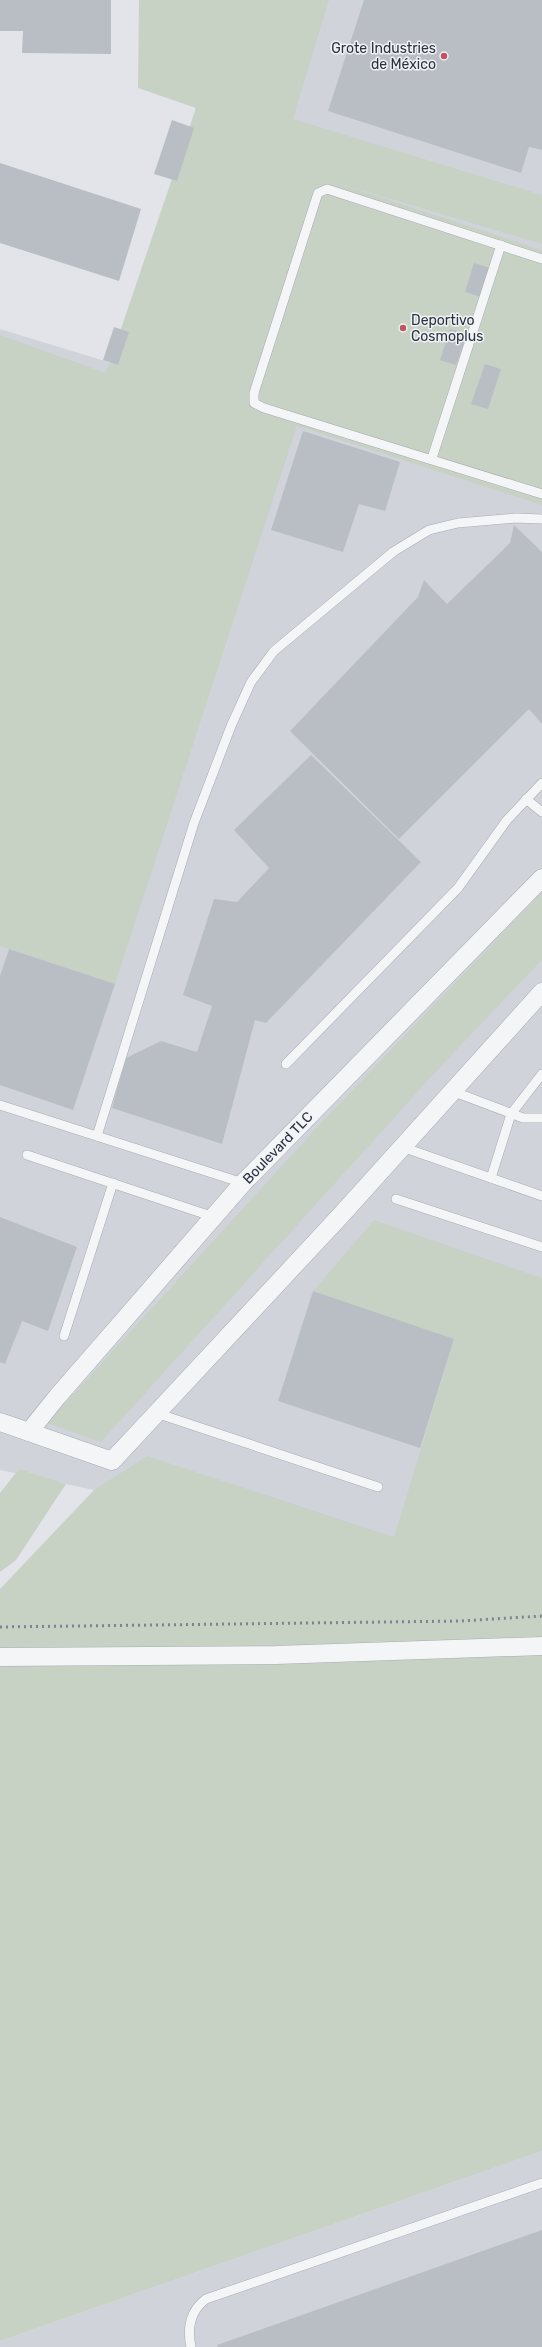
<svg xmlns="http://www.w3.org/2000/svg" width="542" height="2347" font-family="Rubik,sans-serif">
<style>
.built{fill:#d0d4da}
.green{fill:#c7d2c4}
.building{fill:#b9bec5}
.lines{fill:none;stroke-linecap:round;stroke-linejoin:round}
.lane-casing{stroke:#a7abb3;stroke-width:10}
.street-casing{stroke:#a7abb3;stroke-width:19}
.lane{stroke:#f4f5f7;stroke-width:9}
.street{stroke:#f4f5f7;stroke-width:18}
.rail{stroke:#7d8491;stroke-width:3;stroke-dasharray:2 4;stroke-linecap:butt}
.poi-dot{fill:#c15363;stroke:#f1f3f6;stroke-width:1.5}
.labels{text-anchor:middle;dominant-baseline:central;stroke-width:3;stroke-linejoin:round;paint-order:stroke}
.poi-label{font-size:14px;fill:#2b323f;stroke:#f1f3f6;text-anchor:end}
.street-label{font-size:14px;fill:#2b323f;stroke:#f1f3f6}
</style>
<rect width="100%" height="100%" fill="#e2e4e9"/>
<g class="built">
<polygon points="203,0 542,0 542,1557 351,1578 94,1490 0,1470 0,329 118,365 194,128"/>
<polygon points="542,2151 542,2347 0,2347 0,2341"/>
</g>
<g class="green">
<polygon points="139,0 329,0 293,119 542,195 542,244 334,182 542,250 542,505 297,426 115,984 0,946 0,335 106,373 196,108 138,88"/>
<polygon points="542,892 542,960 442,1065 101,1442 47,1423 320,1124"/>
<polygon points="374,1220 542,1278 542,2151 0,2341 0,1589 94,1490 147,1456 394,1537 454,1340 313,1291"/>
<polygon points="19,1469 66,1484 16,1560 0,1572 0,1493"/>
</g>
<g class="building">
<polygon points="0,0 111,0 111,54 22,53 23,31 0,31"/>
<polygon points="364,0 542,0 542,150 529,147 521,173 328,111"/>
<polygon points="172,120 194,128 177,181 154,174"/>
<polygon points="0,163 141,209 119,281 0,243"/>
<polygon points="474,263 493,269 484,298 465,292"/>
<polygon points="114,327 129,332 118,365 103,360"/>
<polygon points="450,329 467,334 456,365 440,360"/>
<polygon points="485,364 501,369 488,409 471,404"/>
<polygon points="303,431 400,462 385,511 359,504 343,552 271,530"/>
<polygon points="514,525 542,552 542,724 529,709 399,839 290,731 418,597 424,580 447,604 510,543"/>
<polygon points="311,755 421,862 266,1023 255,1020 222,1144 112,1108 126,1058 161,1041 197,1052 212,1006 183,995 214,899 237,902 269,868 234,830"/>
<polygon points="9,949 115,984 73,1110 0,1085 0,976"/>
<polygon points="0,1217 77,1247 48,1331 22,1321 5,1364 0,1362"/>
<polygon points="313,1291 454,1339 420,1448 278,1401"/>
<polygon points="542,2230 542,2347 218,2347 217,2345"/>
</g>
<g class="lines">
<g class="lane-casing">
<g id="lane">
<polyline points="542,259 327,189 318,193 254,393 254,403 264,408 542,494"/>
<polyline points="432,458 501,245"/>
<polyline points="526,799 542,812"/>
<polyline points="286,1064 458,888 507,820 542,783"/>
<polyline points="452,1091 523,1118 542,1118"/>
<polyline points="0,1105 243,1183"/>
<polyline points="97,1136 194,823 231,726 251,682 274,651 393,552 429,530 458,523 516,518 542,519"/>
<polyline points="402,1147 542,1196"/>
<polyline points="27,1155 214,1217"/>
<polyline points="491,1178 511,1114 542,1074"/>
<polyline points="396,1199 542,1247"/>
<polyline points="64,1336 113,1183"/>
<polyline points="156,1413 378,1487"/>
<path d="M191,2347c-4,-19 -1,-36 15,-48l336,-116"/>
</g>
</g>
<g class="street-casing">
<g id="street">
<polyline points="0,1422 112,1461 342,1214 542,992"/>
<polyline points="29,1432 57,1397 243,1183 542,878"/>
<polyline points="0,1657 276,1655 542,1646"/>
</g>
</g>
<use href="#lane" class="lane"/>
<use href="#street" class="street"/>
<polyline class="rail" points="0,1627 461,1621 542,1616"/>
</g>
<g class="poi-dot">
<circle cx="444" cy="56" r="4"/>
<circle cx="403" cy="328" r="4"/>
</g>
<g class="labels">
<g class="poi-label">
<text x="436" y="48">Grote Industries<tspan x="436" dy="16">de México</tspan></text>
<text x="411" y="320" text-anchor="start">Deportivo<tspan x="411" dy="16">Cosmoplus</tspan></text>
</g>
<g class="street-label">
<text transform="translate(278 1148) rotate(-46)">Boulevard TLC</text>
</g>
</g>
</svg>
